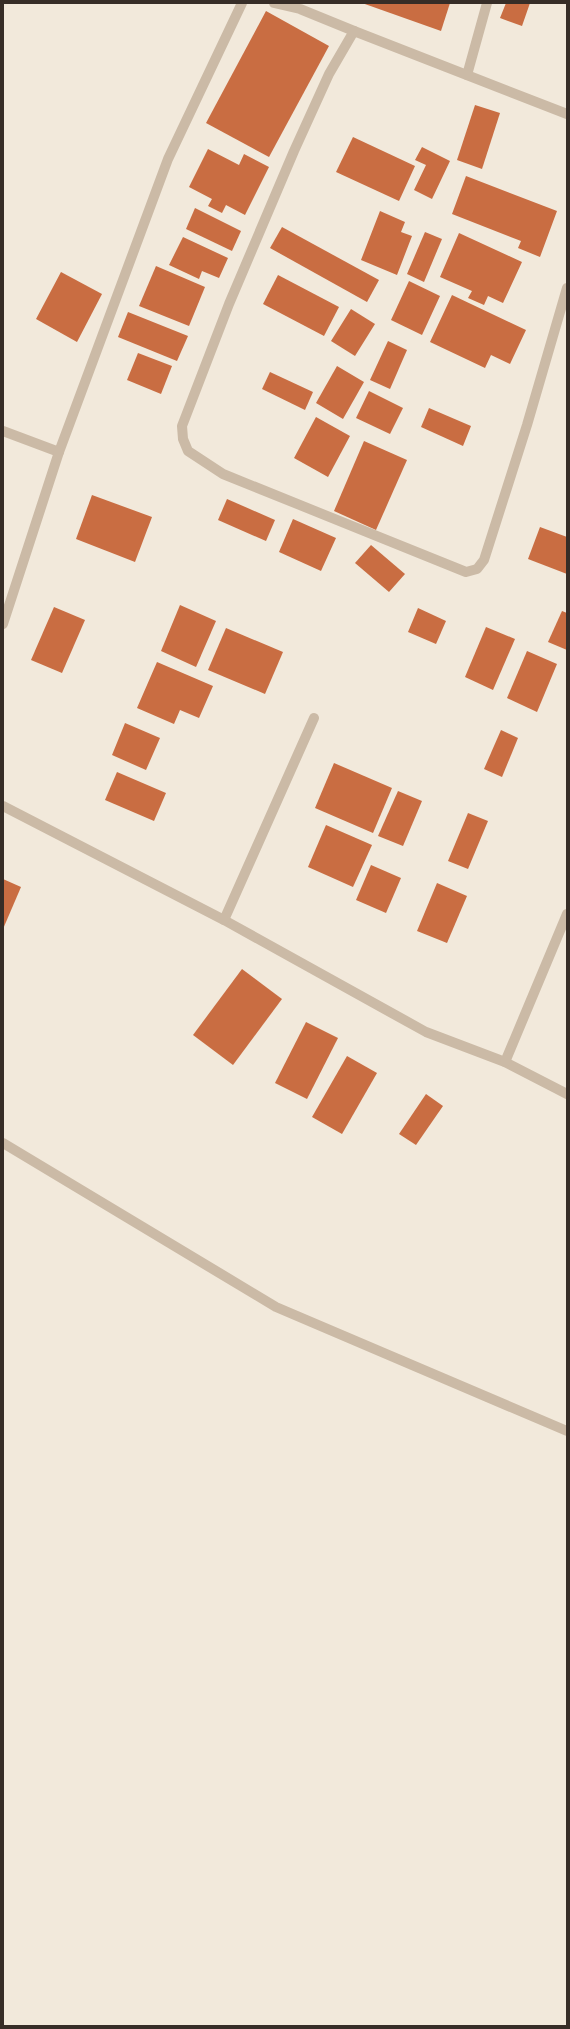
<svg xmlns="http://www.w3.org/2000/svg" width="570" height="2029" font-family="Figtree,sans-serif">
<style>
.building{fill:#c96d42}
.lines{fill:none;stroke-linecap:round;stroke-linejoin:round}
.minor{stroke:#cbbaa6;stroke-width:10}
</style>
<rect width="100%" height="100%" fill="#f2e9db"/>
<g class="building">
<polygon points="362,3 450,3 441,31"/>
<polygon points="506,3 530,3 522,26 500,18"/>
<polygon points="266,11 329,46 269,157 206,123"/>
<polygon points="475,105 500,113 482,169 457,160"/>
<polygon points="353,137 415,166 399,201 336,172"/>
<polygon points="422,147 450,161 432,199 414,190 426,165 415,160"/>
<polygon points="208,149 239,165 244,154 269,167 245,215 226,205 222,213 208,206 212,199 189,187"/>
<polygon points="466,176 557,211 540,257 518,248 521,241 452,214"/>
<polygon points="195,208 241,231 232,251 186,229"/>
<polygon points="380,211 405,222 401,232 412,236 397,275 361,260"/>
<polygon points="282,227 379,280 367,302 270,248"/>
<polygon points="425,232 442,239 424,282 407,274"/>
<polygon points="459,233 522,262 503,303 488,296 484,305 468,298 472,291 440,277"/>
<polygon points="183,237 228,258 219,278 202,271 199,279 169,265"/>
<polygon points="156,266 205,287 189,326 139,306"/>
<polygon points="61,272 102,294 77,342 36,319"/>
<polygon points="278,275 339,307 324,336 263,304"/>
<polygon points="409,281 440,296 422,335 391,320"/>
<polygon points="452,295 526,330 510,364 491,355 485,368 430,342"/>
<polygon points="351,309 375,324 355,356 331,341"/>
<polygon points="128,312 188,336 177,361 118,337"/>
<polygon points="388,341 407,350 390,389 370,380"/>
<polygon points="138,353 172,366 161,394 127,380"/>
<polygon points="337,366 364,382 343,419 316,403"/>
<polygon points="270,372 313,392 305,410 262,389"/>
<polygon points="369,391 403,408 390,434 356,418"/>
<polygon points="429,408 471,426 463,446 421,427"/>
<polygon points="316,417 350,436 328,477 294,458"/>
<polygon points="364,441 407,460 376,530 334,511"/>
<polygon points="92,495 152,517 135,562 76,539"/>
<polygon points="227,499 275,520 266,541 218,520"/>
<polygon points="293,519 336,538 321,571 279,552"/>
<polygon points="540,527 567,537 567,574 528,559"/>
<polygon points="371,545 405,574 389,592 355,563"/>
<polygon points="180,605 216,621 196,667 161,651"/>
<polygon points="54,607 85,620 62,673 31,660"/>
<polygon points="418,608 446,621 436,644 408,632"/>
<polygon points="562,611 567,613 567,650 548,642"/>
<polygon points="486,627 515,639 493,690 465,677"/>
<polygon points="226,628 283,652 265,694 208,670"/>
<polygon points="527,651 557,664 537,712 507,698"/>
<polygon points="157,662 213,686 199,718 180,710 174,724 137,708"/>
<polygon points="125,723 160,738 146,770 112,755"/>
<polygon points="501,730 518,738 502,777 484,769"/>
<polygon points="334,763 392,788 373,833 315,808"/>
<polygon points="117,772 166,793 154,821 105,800"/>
<polygon points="398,791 422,801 403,846 378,836"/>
<polygon points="468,813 488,821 468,869 448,861"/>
<polygon points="326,825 372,845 353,887 308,867"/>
<polygon points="371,865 401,878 386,913 356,900"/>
<polygon points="3,879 21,887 3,929"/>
<polygon points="437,883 467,896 447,943 417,931"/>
<polygon points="242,969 282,999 233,1065 193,1035"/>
<polygon points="306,1022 338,1038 307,1099 275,1083"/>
<polygon points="347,1056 377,1073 342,1134 312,1117"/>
<polygon points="426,1094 443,1106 416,1145 399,1134"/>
</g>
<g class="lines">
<g class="minor">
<polyline points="274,3 300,9 354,31"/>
<polyline points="467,75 487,3"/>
<polyline points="567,114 354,31 329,74 294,151 229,304 182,426 183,439 188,451 223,474 466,572 477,569 484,560 527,425 567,288"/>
<polyline points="3,431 59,452"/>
<polyline points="3,624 59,452 168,159 242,3"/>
<polyline points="3,806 224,920 426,1032 505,1062 567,1094"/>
<polyline points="224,920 314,718"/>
<polyline points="505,1062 567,914"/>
<polyline points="3,1143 276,1307 567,1431"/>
</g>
</g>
<rect width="570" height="2029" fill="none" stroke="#372d27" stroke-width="8"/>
</svg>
